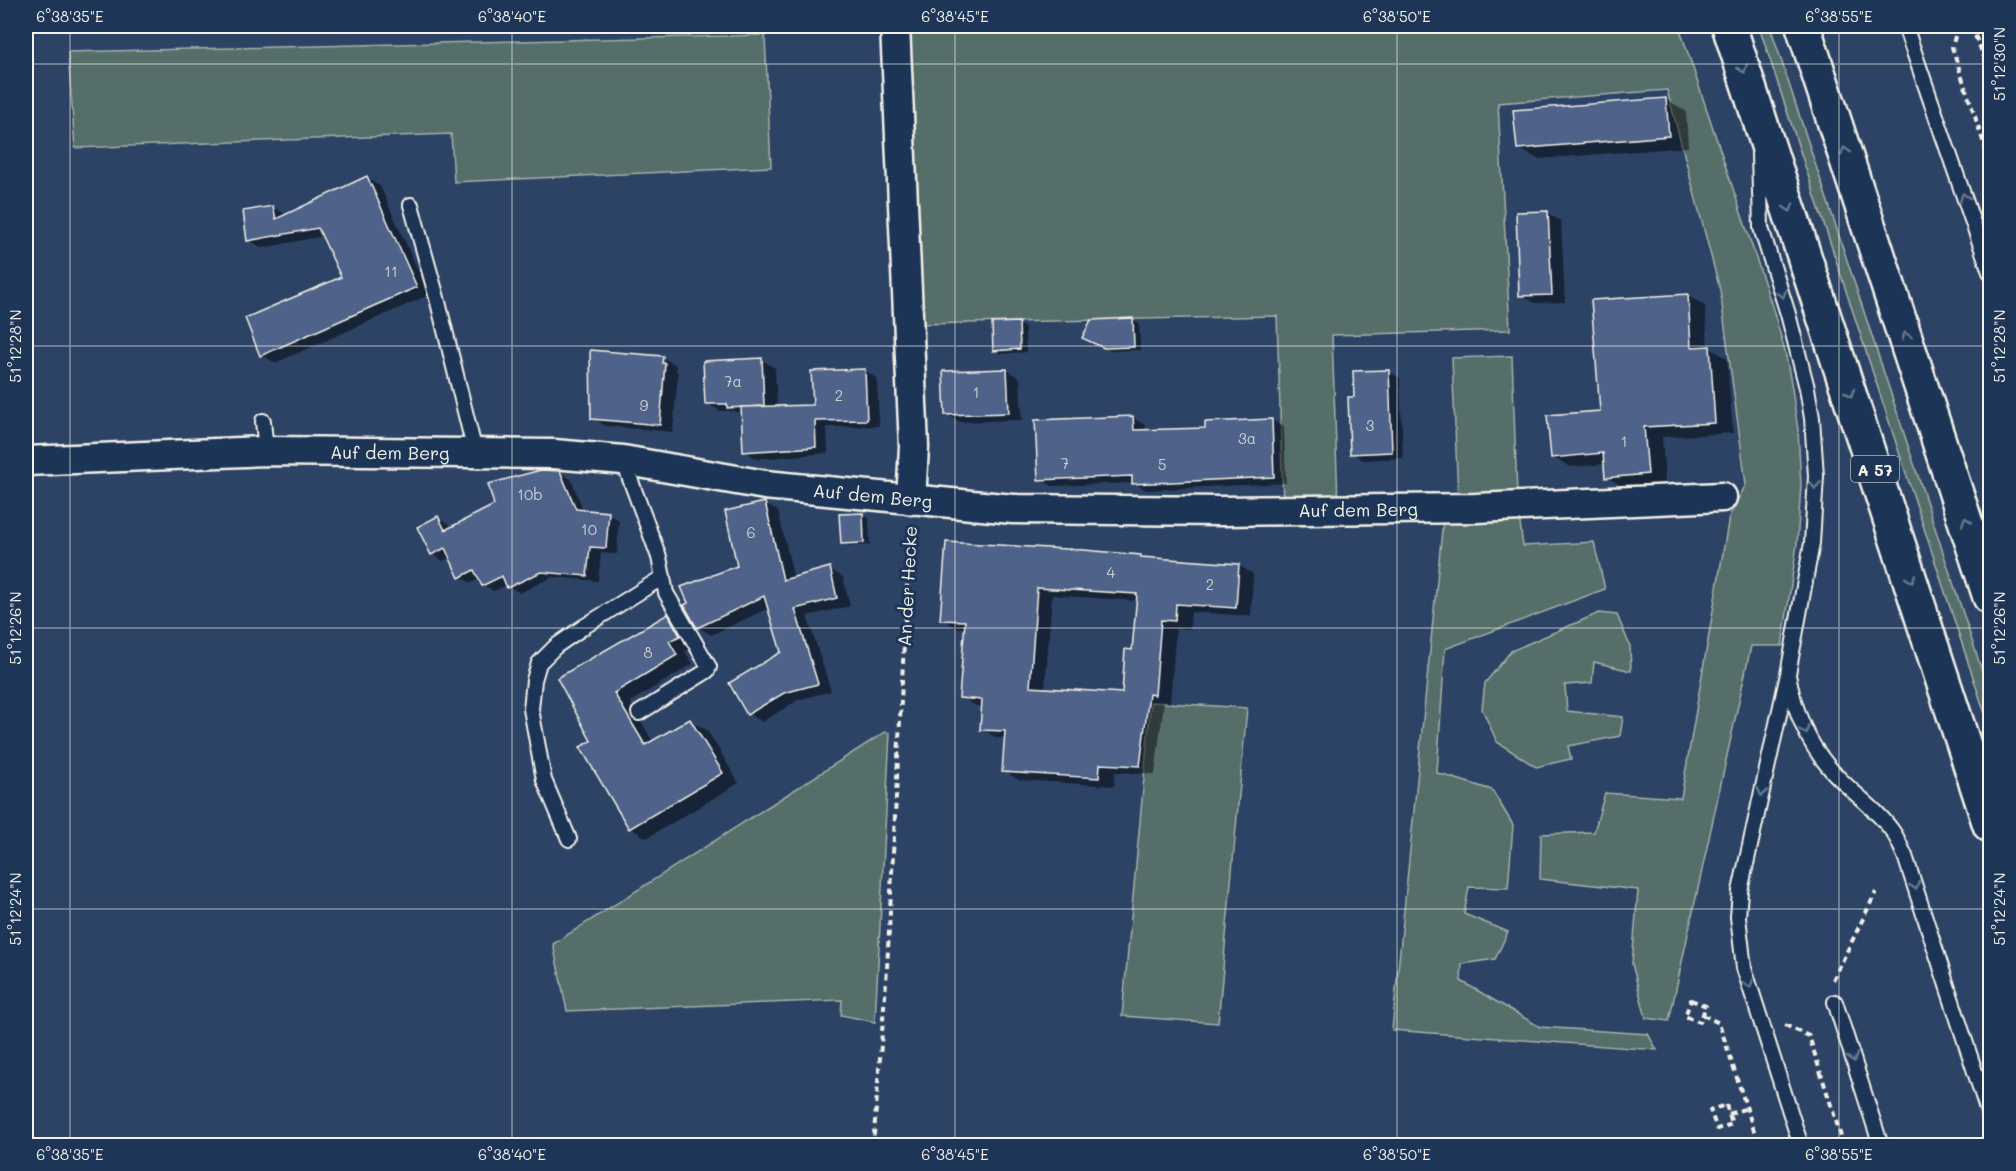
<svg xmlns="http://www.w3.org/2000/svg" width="2016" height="1171" font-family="Mali,sans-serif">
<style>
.green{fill:#576e6a;stroke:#a6b0a9;stroke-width:1.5}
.shadow{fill:#0007;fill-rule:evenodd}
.building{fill:#4f648a;stroke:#f4f1e8;stroke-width:1.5;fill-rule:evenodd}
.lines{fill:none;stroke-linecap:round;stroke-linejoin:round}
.service-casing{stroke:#f4f1e8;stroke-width:18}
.minor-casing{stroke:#f4f1e8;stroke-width:33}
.motorway-casing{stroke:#f4f1e8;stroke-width:38}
.path{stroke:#f4f1e8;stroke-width:4;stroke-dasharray:6 4.5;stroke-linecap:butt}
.service{stroke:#1d3557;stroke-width:14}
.minor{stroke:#1d3557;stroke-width:28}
.motorway{stroke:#1d3557;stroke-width:33}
.oneway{stroke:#68778a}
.ticks{fill:none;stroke:#f4f1e8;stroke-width:1.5;stroke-opacity:0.45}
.labels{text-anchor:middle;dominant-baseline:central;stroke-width:6;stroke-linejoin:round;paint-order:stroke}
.number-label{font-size:15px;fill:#cbced0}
.shield{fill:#1d3557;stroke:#b4b9bc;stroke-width:1.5}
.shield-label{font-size:16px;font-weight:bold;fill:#f4f1e8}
.street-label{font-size:18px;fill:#f4f1e8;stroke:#1d3557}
.neatline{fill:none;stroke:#f4f1e8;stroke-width:2}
.ticks-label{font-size:15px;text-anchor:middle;fill:#f4f1e8}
</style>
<rect width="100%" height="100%" fill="#2c4366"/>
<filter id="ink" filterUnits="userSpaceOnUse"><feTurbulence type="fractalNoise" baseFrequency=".0167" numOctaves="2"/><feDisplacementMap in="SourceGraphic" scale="12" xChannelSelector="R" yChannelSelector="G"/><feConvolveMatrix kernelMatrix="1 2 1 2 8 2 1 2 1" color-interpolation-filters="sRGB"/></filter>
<g filter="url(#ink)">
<g class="green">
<polygon points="905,26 1679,26 1773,309 1785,351 1792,388 1798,430 1801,485 1797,544 1782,646 1751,646 1669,1021 1646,1018 1632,964 1638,890 1540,879 1541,834 1594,832 1605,793 1681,798 1729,517 1746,484 1720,290 1667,90 1498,103 1510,330 1332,335 1338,502 1283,502 1277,316 919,324"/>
<polygon points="1759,26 1770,26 1990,695 1990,729"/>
<polygon points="765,35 771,167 454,182 451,134 75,148 68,52"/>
<polygon points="1512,356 1517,494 1458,496 1452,358"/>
<polygon points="1519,516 1523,546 1594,542 1605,589 1445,649 1437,773 1492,790 1513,825 1508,888 1469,887 1464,914 1508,932 1495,959 1462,964 1461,981 1540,1027 1648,1034 1657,1050 1392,1030 1443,520"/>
<polygon points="1599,613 1617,615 1630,646 1631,671 1594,662 1592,683 1565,685 1567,711 1623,717 1620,736 1568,746 1571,759 1536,767 1497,742 1482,709 1485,683 1511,651"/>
<polygon points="1151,702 1247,708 1218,1023 1122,1016"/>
<polygon points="885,732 890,733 875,1022 841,1015 842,1000 567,1011 553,944"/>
</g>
<g class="shadow">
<polygon points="1665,99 1686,111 1688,147 1538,159 1518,148"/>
<polygon points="367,178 380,186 429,295 275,363 262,355 246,319 343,278 323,236 262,248 249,240 273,207 287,215"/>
<polygon points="1547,213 1561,221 1565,302 1535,303 1521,295"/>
<polygon points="1687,295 1705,306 1708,347 1727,358 1733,433 1662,437 1665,483 1624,487 1606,477 1605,464 1571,467 1552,457 1601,413"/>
<polygon points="1133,320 1139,324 1140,350 1112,351 1090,341"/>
<polygon points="1018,324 1025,328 1026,352 1001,354 994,350"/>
<polygon points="662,357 676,365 676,371 678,372 673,432 606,426 593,418"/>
<polygon points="762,360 775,368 777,408 814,406 865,371 877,378 879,426 827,427 828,453 757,459 744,451 742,414 735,411 720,411 706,403"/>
<polygon points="1007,370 1020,378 1022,420 960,422 946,414"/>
<polygon points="1388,371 1400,378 1403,458 1363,460 1352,453 1356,398"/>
<polygon points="1133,418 1145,425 1146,431 1206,430 1272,420 1284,427 1286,483 1146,490 1134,483 1052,486 1040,479"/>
<polygon points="560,473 571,479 584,512 608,514 619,520 617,554 601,553 598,581 552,577 520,593 507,585 494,591 483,585 480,579 471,583 460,576 450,557 443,561 432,554 438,518 449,524 451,529"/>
<polygon points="764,504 778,511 794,579 829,569 843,577 850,606 807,616 831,691 798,700 762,722 749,714 783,653 769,608 711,635 698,627 739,567"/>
<polygon points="862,514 869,518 870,545 849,546 842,543"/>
<path d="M947,543l194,13 5,3 92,6 15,9 -2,42 -60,-4 -1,17 -14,-1 -6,75 -6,-1 -9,72 -40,-2 -1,14 -95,-6 -15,-9 2,-33h-9l-15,-9 1,-22 -7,-1 -15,-9 5,-69h-9l-15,-9zM1052,595l86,6 -4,50 -11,43 -78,-5z"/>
<polygon points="668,616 685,626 696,645 685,651 693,664 630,702 653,742 690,721 707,730 739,783 647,838 630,828 593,741 559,679"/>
</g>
<g class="building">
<polygon points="1666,98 1669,136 1517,149 1513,110"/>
<polygon points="367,176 417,287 260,356 245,318 341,277 318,228 247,241 243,211 273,206 276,219"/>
<polygon points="1548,211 1552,295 1519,296 1516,212"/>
<polygon points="1688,294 1691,347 1710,346 1715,423 1644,427 1648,474 1605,478 1603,453 1551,458 1547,415 1600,411 1591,300"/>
<polygon points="1133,318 1134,347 1104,348 1082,338 1091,320"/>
<polygon points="1019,322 1020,349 993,351 992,323"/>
<polygon points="590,350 663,356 662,363 665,363 660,425 591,419"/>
<polygon points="762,358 764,406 727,408 727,404 705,404 703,361"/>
<polygon points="865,369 867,420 815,421 816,447 743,452 741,407 813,405 811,371"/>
<polygon points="1007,369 1009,413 945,415 943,371"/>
<polygon points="1389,370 1392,452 1350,454 1348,397 1354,397 1353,371"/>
<polygon points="1133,416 1134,430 1205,428 1205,422 1272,419 1274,477 1132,484 1132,476 1038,480 1035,420"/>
<polygon points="541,470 560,471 576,509 609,512 606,548 590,547 587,576 541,572 507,588 502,576 482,586 474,570 459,578 445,548 431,555 417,527 438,516 445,530 494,505 488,484"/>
<polygon points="765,502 783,580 830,567 837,598 795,609 818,684 784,693 747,715 729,683 781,652 764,596 697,628 684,605 688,603 681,587 737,566 725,511"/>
<polygon points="863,513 864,543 841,544 839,514"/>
<path d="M946,542l138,8 57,5v2l98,7 -3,44 -60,-4 -1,17 -14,-1 -6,75 -6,-1 -9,72 -40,-2 -1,14 -97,-6 3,-41 -25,-1 2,-30 -23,-2 6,-77 -25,-1zM1037,588l100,6 -5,56 -7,-1 -3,44 -92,-6z"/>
<polygon points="668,614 680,636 669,641 677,655 614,693 645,745 690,719 723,773 629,829 580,747 591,741 557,678"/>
</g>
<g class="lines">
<g class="service-casing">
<g id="service">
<polyline points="1905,26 1990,272"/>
<polyline points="1759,154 1761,228 1788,314 1807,388 1812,418 1816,476 1812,543 1788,674 1740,891 1738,917 1744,968 1801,1146"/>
<polyline points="411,205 437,298 475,452"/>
<polyline points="263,421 266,451"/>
<polyline points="623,460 659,557 666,593 709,667 707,671 639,713"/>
<path d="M1789,679c6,33 17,61 39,87 19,24 47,40 65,66 5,7 8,16 12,24l85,262"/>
<polyline points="569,839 544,780 531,709 534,680 539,663 556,646 585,626 663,577"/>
<polyline points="1835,1002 1881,1146"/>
</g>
</g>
<g class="minor-casing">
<g id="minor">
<polyline points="895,26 914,447 911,500"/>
<path id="s1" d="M26,461l240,-10 288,3 69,6 142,25 248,24 210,2 253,-3 246,-11"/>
</g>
</g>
<g class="motorway-casing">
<g id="motorway">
<polyline points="1729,26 1990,825"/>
<polyline points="1803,26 1990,597"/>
</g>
</g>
<g class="path">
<polyline points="1958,26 1952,47 1990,162"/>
<polyline points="1971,26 1990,71"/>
<polyline points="1833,980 1876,892"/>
<polygon points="1691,1000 1706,1006 1700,1022 1685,1016"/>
<polyline points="1703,1015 1719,1023 1759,1146"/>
<polyline points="1785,1025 1809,1036 1844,1146"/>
<polygon points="1726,1105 1732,1124 1717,1129 1710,1110"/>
<polyline points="1729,1114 1747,1108"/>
<polyline points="873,1146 887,969 910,529"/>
</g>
<use href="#service" class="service"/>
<use href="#minor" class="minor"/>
<use href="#motorway" class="motorway"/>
</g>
<defs><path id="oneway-chevron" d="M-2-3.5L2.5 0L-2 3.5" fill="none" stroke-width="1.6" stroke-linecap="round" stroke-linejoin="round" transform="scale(1.5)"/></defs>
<g class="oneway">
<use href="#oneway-chevron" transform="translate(1743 69) rotate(71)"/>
<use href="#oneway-chevron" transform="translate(1845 151) rotate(-108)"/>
<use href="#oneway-chevron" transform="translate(1964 197) rotate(-109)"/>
<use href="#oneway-chevron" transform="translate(1789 208) rotate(72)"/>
<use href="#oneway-chevron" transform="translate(1782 294) rotate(72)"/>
<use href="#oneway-chevron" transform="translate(1906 336) rotate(-108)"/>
<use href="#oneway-chevron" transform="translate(1850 393) rotate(72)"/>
<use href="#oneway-chevron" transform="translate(1815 485) rotate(92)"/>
<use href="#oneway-chevron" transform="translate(1966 521) rotate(-108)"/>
<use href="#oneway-chevron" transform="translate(1911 579) rotate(72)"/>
<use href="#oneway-chevron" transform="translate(1805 730) rotate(65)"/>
<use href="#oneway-chevron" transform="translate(1762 792) rotate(102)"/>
<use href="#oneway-chevron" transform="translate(1915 886) rotate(72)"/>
<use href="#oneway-chevron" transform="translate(1749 984) rotate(72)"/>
<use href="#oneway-chevron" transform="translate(1853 1058) rotate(72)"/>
</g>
</g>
<path class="ticks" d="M70,26v1120M512,26v1120M955,26v1120M1397,26v1120M1839,26v1120M26,64h1964M26,346h1964M26,628h1964M26,909h1964"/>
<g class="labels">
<g class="number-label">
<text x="391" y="271">11</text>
<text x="733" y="381">7a</text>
<text x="976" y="392">1</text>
<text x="839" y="395">2</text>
<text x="644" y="405">9</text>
<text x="1370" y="425">3</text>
<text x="1247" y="438">3a</text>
<text x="1624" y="441">1</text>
<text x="1065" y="463">7</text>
<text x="1162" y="464">5</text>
<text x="530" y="494">10b</text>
<text x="589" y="529">10</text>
<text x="751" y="532">6</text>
<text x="1111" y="572">4</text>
<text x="1210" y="584">2</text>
<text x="648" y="652">8</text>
</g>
<rect class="shield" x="1851" y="456" width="48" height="26" rx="4.5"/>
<g class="shield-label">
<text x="1875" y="469">A 57</text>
</g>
<g class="street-label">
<text stroke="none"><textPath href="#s1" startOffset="364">Auf dem Berg</textPath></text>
<text stroke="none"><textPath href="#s1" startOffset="850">Auf dem Berg</textPath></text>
<text stroke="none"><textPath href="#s1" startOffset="1336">Auf dem Berg</textPath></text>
<text transform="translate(907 586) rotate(-87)">An der Hecke</text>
</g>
</g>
<rect width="2016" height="1171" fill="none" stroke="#1d3557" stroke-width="66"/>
<rect x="33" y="33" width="1950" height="1105" class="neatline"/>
<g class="ticks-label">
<text x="70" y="22">6°38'35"E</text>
<text x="512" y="22">6°38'40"E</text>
<text x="955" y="22">6°38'45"E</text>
<text x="1397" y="22">6°38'50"E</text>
<text x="1839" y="22">6°38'55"E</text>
<text transform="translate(2000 64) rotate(-90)" y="5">51°12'30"N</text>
<text transform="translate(16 346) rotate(-90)" y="5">51°12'28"N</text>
<text transform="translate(2000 346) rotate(-90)" y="5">51°12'28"N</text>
<text transform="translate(16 628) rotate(-90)" y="5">51°12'26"N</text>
<text transform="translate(2000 628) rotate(-90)" y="5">51°12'26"N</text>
<text transform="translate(16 909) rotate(-90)" y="5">51°12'24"N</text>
<text transform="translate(2000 909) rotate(-90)" y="5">51°12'24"N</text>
<text x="70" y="1160">6°38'35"E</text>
<text x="512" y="1160">6°38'40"E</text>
<text x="955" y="1160">6°38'45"E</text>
<text x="1397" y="1160">6°38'50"E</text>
<text x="1839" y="1160">6°38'55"E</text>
</g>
</svg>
